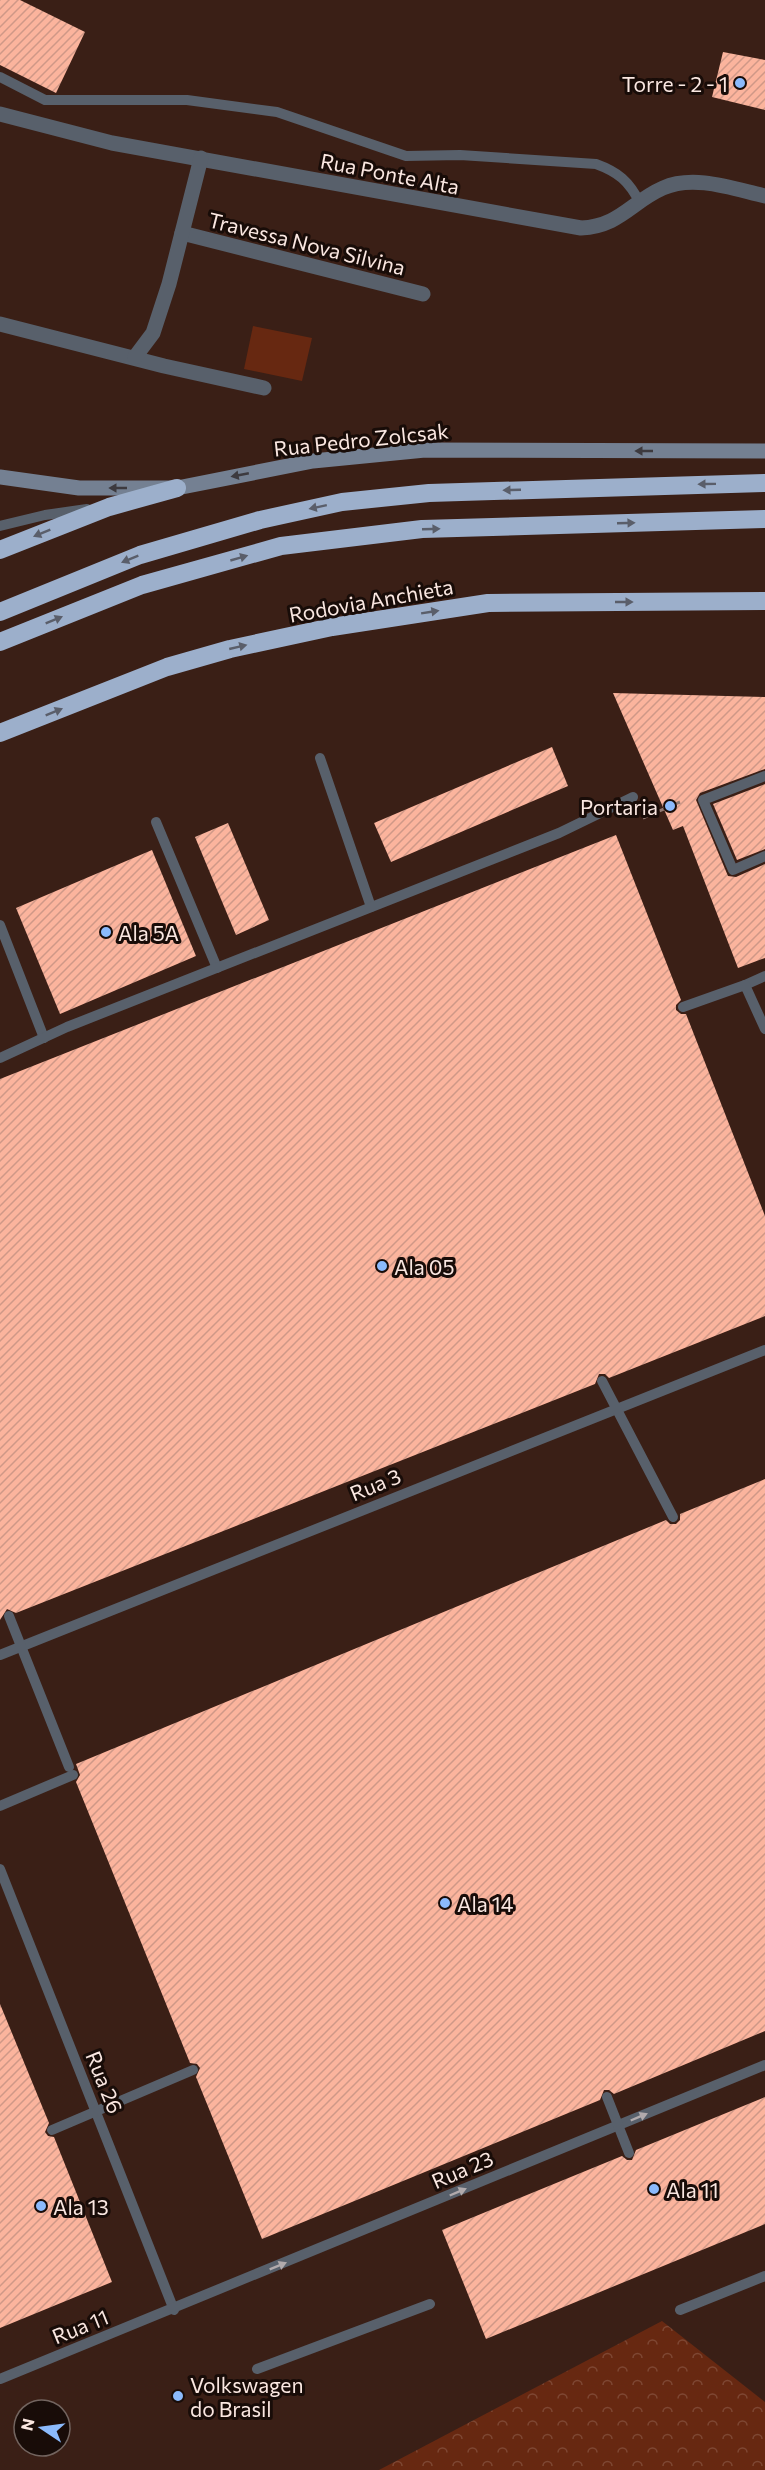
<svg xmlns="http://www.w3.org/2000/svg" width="765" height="2470" font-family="Commissioner,sans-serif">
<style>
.forest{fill:url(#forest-crowns)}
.pitch{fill:#672811}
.building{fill:url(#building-hatch)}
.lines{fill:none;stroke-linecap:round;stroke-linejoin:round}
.path{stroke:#927a73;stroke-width:3;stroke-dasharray:4.5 4.5;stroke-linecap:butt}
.lane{stroke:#58606b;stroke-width:10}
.street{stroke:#58606b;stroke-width:15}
.secondary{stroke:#748092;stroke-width:15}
.highway{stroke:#9cafcb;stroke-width:18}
.lane-bridge{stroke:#58606b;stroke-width:10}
.oneway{fill:#3d3a3f}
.oneway2{fill:#5a5e6a}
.oneway3{fill:#b1aaac}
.poi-dot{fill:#8bbafc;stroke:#180c08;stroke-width:2}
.labels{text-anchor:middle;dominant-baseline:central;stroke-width:6;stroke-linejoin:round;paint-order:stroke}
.poi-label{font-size:21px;fill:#fae7e1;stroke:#180c08;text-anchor:start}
.street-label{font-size:21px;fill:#fae7e1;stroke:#180c08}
</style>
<defs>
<pattern id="forest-crowns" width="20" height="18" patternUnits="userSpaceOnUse" patternTransform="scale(1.5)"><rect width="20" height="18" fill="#672811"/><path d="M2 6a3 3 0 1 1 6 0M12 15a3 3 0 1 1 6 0" fill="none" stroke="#7e4733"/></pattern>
<pattern id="building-hatch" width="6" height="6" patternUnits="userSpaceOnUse" patternTransform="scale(1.5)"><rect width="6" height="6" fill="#fbb49d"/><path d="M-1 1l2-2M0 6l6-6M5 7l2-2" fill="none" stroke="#cf9887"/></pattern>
</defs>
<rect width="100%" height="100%" fill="#3a1f16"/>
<polygon class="forest" points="662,2321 765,2402 765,2470 379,2470"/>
<polygon class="pitch" points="253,326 312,338 302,381 244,369"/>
<g class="building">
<polygon points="0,0 20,0 85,32 56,93 0,65"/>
<polygon points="723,52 765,60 765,110 712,97"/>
<polygon points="613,693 765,697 765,769 700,793 696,800 728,876 736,877 765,864 765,958 738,968 683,826 673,830"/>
<polygon points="552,747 568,786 391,862 374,823"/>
<polygon points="765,784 765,849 737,860 713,804"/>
<polygon points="228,823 269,920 236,935 195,837"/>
<polygon points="616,835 681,1000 676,1005 676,1010 681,1014 686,1014 765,1216 765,1316 609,1378 605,1374 599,1374 595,1384 16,1613 7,1609 0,1620 0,1079"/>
<polygon points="152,850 196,956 60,1014 16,908"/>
<polygon points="765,1479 765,2031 614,2094 609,2090 604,2090 600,2100 262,2239 196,2077 200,2068 197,2064 190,2063 76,1782 80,1775 76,1764 666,1520 670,1524 676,1524 680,1520 680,1514"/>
<polygon points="0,2004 49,2123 45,2132 48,2136 54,2137 112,2282 0,2328"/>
<polygon points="765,2097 765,2224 486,2339 442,2230 622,2156 627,2160 632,2160 636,2150"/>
</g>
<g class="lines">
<polyline class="path" points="643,818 680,802"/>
<g class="lane">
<path d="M0,77l45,23h142l90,12 129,44 54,-1 136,9c22,8 33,17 44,39"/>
<polyline points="0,526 45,515 87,509"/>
<polyline points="320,758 371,907"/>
<polyline points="765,776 703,800 733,870 765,856"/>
<polyline points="156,822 217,968"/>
<polyline points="0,925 44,1038"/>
<polyline points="745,985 765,976"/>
<polyline points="683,1007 745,985 765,1029"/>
<polyline points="0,1058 67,1027 559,833 633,797"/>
<polyline points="0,1655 765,1350"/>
<polyline points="0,1806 73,1775"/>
<polyline points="0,1869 174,2310"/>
<polyline points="680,2310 765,2276"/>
<polyline points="257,2369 430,2304"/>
<polyline points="0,2379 765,2065"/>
</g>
<g class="street">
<path d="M0,114l112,29 469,85c39,-2 50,-26 82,-40 31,-14 71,1 102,8"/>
<polyline points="182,233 423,294"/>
<polyline points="0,324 164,366 264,388"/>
<polyline points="135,357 153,333 169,284 201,158"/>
</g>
<polyline class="secondary" points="0,477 79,488 177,488 313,461 425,450 765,451"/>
<g class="highway">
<polyline points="0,550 109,507 177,488"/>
<polyline points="0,612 140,555 260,520 342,502 429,493 765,483"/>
<polyline points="0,642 142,585 281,546 422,529 765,519"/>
<polyline points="0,733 167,667 230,649 332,627 488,603 765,601"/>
</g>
<g class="lane-bridge">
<polyline points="602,1381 673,1517"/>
<polyline points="9,1616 69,1767"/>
<polyline points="607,2097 629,2153"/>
<polyline points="52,2130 193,2070"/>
</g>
</g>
<defs><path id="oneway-solid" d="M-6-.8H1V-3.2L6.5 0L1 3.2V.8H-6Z" transform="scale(1.5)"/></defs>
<g class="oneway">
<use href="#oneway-solid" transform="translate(644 451) rotate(-180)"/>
<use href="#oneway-solid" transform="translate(240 475) rotate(169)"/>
<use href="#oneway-solid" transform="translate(118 488) rotate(-180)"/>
</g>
<g class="oneway2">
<use href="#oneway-solid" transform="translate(707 484) rotate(179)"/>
<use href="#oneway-solid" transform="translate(512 490) rotate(178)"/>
<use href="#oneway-solid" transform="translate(318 507) rotate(168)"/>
<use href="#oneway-solid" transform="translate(626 523) rotate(-2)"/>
<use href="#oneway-solid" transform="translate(431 529) rotate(-2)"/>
<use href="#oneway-solid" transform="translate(42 533) rotate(158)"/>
<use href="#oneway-solid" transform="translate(239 558) rotate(-16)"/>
<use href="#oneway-solid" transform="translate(130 559) rotate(158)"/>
<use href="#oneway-solid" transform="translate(624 602)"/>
<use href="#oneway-solid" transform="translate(430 612) rotate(-9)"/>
<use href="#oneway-solid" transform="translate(54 620) rotate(-22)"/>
<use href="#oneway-solid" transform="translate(238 647) rotate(-13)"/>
<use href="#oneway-solid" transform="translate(54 712) rotate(-22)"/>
</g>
<g class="oneway3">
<use href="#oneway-solid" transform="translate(639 2117) rotate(-23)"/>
<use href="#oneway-solid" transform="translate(458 2192) rotate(-23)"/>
<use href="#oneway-solid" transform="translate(278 2266) rotate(-22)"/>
</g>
<g class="poi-dot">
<circle cx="740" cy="83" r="6"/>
<circle cx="670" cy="806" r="6"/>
<circle cx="106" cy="932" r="6"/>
<circle cx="382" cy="1266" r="6"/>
<circle cx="445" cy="1903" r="6"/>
<circle cx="654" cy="2189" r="6"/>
<circle cx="41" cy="2206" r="6"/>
<circle cx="178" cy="2396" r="6"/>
</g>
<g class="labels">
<g class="poi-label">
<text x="728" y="83" text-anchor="end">Torre - 2 - 1</text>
<text x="658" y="806" text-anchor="end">Portaria</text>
<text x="118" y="932">Ala 5A</text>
<text x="394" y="1266">Ala 05</text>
<text x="457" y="1903">Ala 14</text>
<text x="666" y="2189">Ala 11</text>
<text x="53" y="2206">Ala 13</text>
<text x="190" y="2384">Volkswagen<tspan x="190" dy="24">do Brasil</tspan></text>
</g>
<g class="street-label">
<text transform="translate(390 173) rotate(11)">Rua Ponte Alta</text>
<text transform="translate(307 243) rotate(14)">Travessa Nova Silvina</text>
<text transform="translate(361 439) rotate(-6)">Rua Pedro Zolcsak</text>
<text transform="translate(371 600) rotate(-10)">Rodovia Anchieta</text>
<text transform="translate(375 1484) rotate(-22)">Rua 3</text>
<text transform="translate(105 2082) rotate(68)">Rua 26</text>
<text transform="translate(462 2169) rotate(-23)">Rua 23</text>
<text transform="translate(80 2326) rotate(-22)">Rua 11</text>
</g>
</g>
<g transform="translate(42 2428) rotate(283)"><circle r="28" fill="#180c08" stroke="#72645f" stroke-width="1.5"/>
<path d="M0-4.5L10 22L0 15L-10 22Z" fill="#8bbafc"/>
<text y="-9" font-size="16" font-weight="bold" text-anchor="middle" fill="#fae7e1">N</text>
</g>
</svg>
